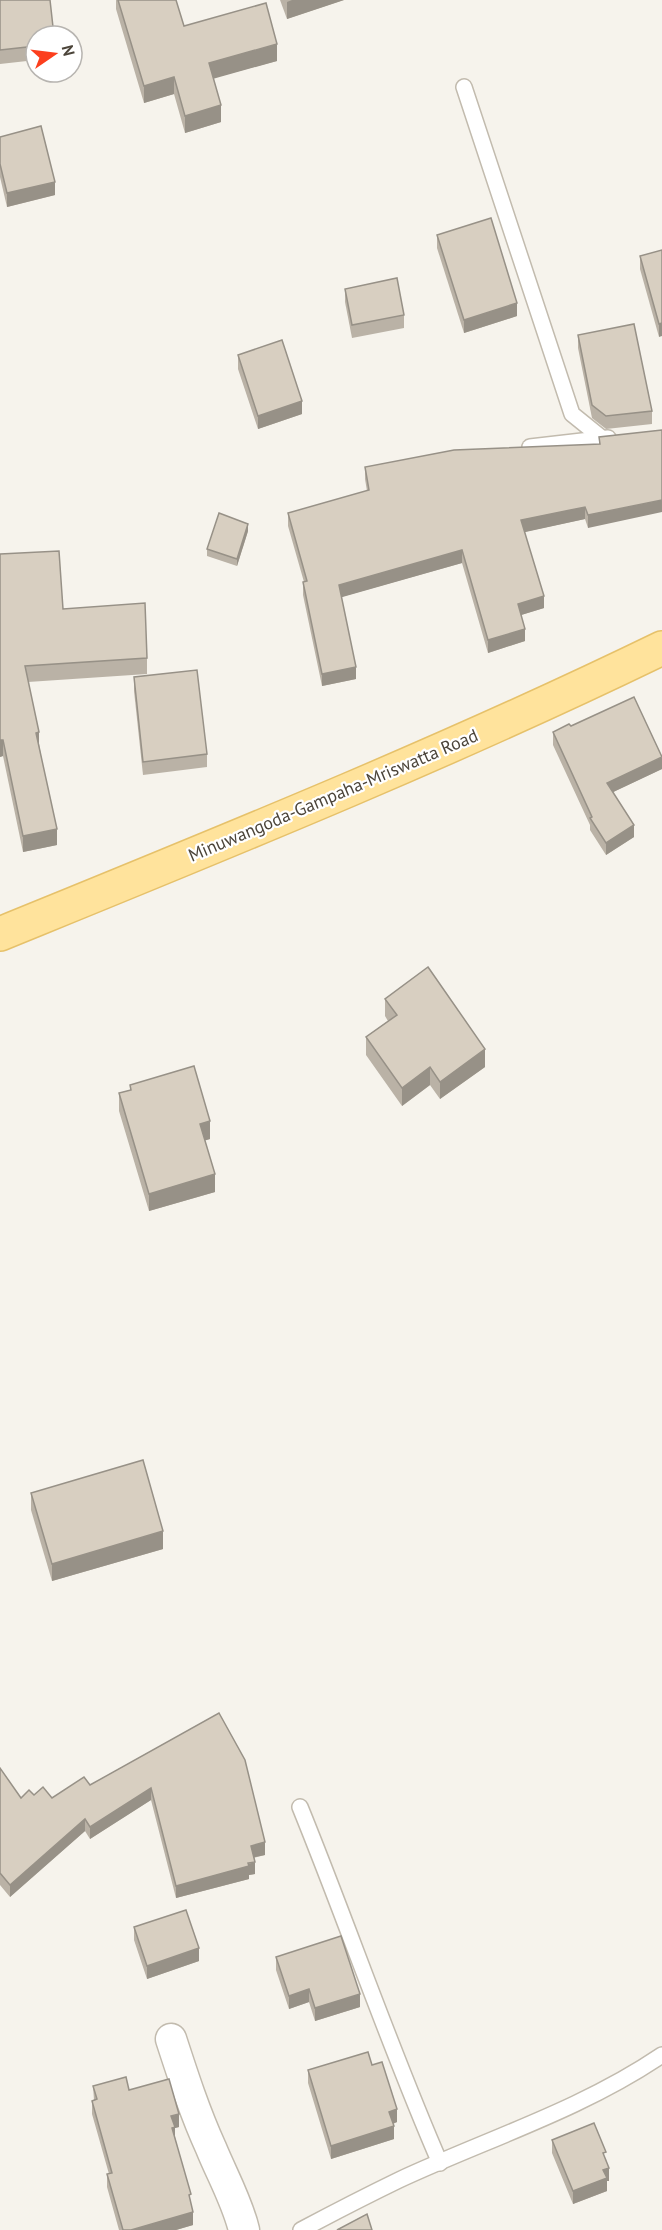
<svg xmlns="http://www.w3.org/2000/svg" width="662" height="2230" font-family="'PT Sans',sans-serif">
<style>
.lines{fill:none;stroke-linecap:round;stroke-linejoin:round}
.service-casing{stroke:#c2bbae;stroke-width:18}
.minor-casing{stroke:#c2bbae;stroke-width:33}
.primary-casing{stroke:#e6c16a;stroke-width:36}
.service{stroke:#fff;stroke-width:15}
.minor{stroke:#fff;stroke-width:30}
.primary{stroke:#ffe39c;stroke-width:33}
.wall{fill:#bab2a6}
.shaded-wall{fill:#979187}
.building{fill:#d8cfc1;stroke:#979187;stroke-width:1.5}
.labels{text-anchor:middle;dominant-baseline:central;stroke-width:4.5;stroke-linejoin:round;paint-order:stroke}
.street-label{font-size:18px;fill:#4b4439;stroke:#fff}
</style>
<rect width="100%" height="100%" fill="#f6f3ec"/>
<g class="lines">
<g class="service-casing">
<g id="service">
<polyline points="464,87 572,414 603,439"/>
<polyline points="530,447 608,438"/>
<path d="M300,1807c48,118 89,239 140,356"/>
<path d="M301,2230c32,-17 65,-34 98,-50 88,-41 182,-70 263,-125"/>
</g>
</g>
<g class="minor-casing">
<path id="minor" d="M171,2039c12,37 24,74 40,109 11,27 26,53 33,82"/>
</g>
<g class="primary-casing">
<path id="primary" d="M0,934c223,-91 446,-181 662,-286"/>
</g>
<use href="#service" class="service"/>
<use href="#minor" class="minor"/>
<use href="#primary" class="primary"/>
</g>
<g class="wall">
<polygon points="0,0 36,36 36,60 0,64"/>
<polygon points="116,0 176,0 184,26 277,61 213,78 221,122 185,133 174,94 144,103 116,9"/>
<polygon points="280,0 344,0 287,19"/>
<polygon points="0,137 55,195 7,207 0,177"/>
<polygon points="437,235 517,316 464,333 437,248"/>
<polygon points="662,250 659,337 640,269 640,256"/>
<polygon points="345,289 404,315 404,328 352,338 345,302"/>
<polygon points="578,335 652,411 652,424 606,429 592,418 578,348"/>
<polygon points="238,355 302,414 258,429 238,369"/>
<polygon points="662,430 588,528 585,519 524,532 544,608 521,615 525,641 488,653 462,563 341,597 356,679 322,686 303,595 303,582 304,582 288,526 288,513 367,491 365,479 365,467 599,444 599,437"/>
<polygon points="248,531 237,566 207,556 207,549"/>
<polygon points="0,554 63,609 147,658 147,674 28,682 57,845 23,852 3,756 0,757"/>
<polygon points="134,677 207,754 207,767 143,775 134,691"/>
<polygon points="553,732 662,769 613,792 634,837 606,855 590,830 590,825 553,745"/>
<polygon points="385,999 485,1067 440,1099 430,1085 402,1106 366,1055 366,1037 388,1021 385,1016"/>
<polygon points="130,1085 210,1139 205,1140 215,1192 149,1211 119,1111 119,1093 130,1090"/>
<polygon points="31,1493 163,1549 52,1581 31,1510"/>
<polygon points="219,1713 265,1855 253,1858 255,1874 249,1875 249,1879 176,1898 151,1800 90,1839 85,1831 10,1897 0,1885 0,1768 21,1798 34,1795 52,1798 90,1785"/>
<polygon points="134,1927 199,1961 147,1979 134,1940"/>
<polygon points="276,1957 360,2007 315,2021 309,2002 289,2009 276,1970"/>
<polygon points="372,2065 397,2122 393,2124 394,2139 331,2159 308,2083 308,2070"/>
<polygon points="93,2086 129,2090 179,2127 175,2128 175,2137 191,2203 193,2225 176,2230 119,2230 107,2187 107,2174 109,2174 92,2114 92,2101 94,2100"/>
<polygon points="552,2140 606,2159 609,2181 607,2181 607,2191 573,2204 552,2153"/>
</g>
<g class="shaded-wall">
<polygon points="292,0 344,0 287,19 287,2"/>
<polygon points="277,44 277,61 209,80 209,63"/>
<polygon points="174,77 174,94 144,103 144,86"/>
<polygon points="221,105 221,122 185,133 185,116"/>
<polygon points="55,182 55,195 7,207 7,193"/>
<polygon points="517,303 517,316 464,333 464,320"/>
<polygon points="662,323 662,336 659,337 659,324"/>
<polygon points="302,401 302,414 258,429 258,416"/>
<polygon points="662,500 662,512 588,528 588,515"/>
<polygon points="585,507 585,519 521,533 521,520"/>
<polygon points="248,524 248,531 237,566 237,559"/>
<polygon points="462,550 462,563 339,598 339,585"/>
<polygon points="544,596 544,608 518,616 518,604"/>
<polygon points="525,629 525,641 488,653 488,640"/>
<polygon points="356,667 356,679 322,686 322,674"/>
<polygon points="39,732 39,748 36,733"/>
<polygon points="0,740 3,740 3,756 0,757"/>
<polygon points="662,757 662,769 607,795 607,783"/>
<polygon points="634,825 634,837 606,855 606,843"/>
<polygon points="57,829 57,845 23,852 23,836"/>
<polygon points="485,1049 485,1067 440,1099 440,1082"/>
<polygon points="430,1067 430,1085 402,1106 402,1088"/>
<polygon points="210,1121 210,1139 200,1142 200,1124"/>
<polygon points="215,1174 215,1192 149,1211 149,1194"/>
<polygon points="163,1531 163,1549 52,1581 52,1564"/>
<polygon points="151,1788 151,1800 90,1839 90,1827"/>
<polygon points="85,1819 85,1831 10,1897 10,1885"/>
<polygon points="265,1842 265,1855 251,1858 251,1846"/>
<polygon points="255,1862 255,1874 249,1875 249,1879 176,1898 176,1886"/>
<polygon points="199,1948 199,1961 147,1979 147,1966"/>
<polygon points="309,1989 309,2002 289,2009 289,1996"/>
<polygon points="360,1994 360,2007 315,2021 315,2008"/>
<polygon points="397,2109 397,2122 389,2125 389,2112"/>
<polygon points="179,2114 179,2127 175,2128 175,2140 172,2141 171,2116"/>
<polygon points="394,2126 394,2139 331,2159 331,2146"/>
<polygon points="609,2168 609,2181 607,2181 607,2191 573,2204 573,2191 603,2170"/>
<polygon points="193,2212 193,2225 176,2230 131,2230"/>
</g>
<g class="building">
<polygon points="0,0 50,0 54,36 36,36 36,46 0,50"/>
<polygon points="118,0 176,0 184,26 266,3 277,44 209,63 221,105 185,116 174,77 144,86"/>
<polygon points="41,126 55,182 7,193 0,164 0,137"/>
<polygon points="491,218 517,303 464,320 437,235"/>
<polygon points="662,250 662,323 659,324 640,256"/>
<polygon points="397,278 404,315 352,325 345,289"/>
<polygon points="634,324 652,411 606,416 592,405 578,335"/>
<polygon points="282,340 302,401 258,416 238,355"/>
<polygon points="662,430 662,500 588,515 585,507 521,520 544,596 518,604 525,629 488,640 462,550 339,585 356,667 322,674 303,582 307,581 288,513 369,490 365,467 454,450 600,444 599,437"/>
<polygon points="219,513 248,524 237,559 207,549"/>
<polygon points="59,551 63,609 145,603 147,658 25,666 39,732 36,733 57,829 23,836 3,740 0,740 0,554"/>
<polygon points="197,670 207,754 143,762 134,677"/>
<polygon points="634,697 662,757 607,783 634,825 606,843 590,818 592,817 553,732 569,724 571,726"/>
<polygon points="428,967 485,1049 440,1082 430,1067 402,1088 366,1037 397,1015 385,999"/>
<polygon points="194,1066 210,1121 200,1124 215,1174 149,1194 119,1093 131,1090 130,1085"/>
<polygon points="143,1460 163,1531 52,1564 31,1493"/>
<polygon points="219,1713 245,1760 265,1842 251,1846 255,1862 248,1863 249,1866 176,1886 151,1788 90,1827 85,1819 10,1885 0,1873 0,1768 21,1798 29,1790 34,1795 43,1787 52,1798 84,1777 90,1785"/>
<polygon points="186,1910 199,1948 147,1966 134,1927"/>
<polygon points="341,1936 360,1994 315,2008 309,1989 289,1996 276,1957"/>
<polygon points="368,2052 372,2065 382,2062 397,2109 389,2112 394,2126 331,2146 308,2070"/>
<polygon points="126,2077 129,2090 169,2079 179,2114 171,2116 175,2127 172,2128 191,2194 189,2195 193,2212 131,2230 123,2230 107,2174 112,2173 92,2101 97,2099 93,2086"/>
<polygon points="594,2123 606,2152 603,2153 609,2168 603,2170 607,2178 573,2191 552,2140"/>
<polygon points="367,2214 372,2230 337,2230"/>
</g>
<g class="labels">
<g class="street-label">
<text transform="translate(333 795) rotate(-23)">Minuwangoda-Gampaha-Mriswatta Road</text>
</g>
</g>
<g transform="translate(54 54) rotate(76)"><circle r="28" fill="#ffffff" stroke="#b7b4b0" stroke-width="1.5"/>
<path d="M0-4.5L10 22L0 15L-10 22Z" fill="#fc3f1d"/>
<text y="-9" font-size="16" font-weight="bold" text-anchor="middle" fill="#4b4439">N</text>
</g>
</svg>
